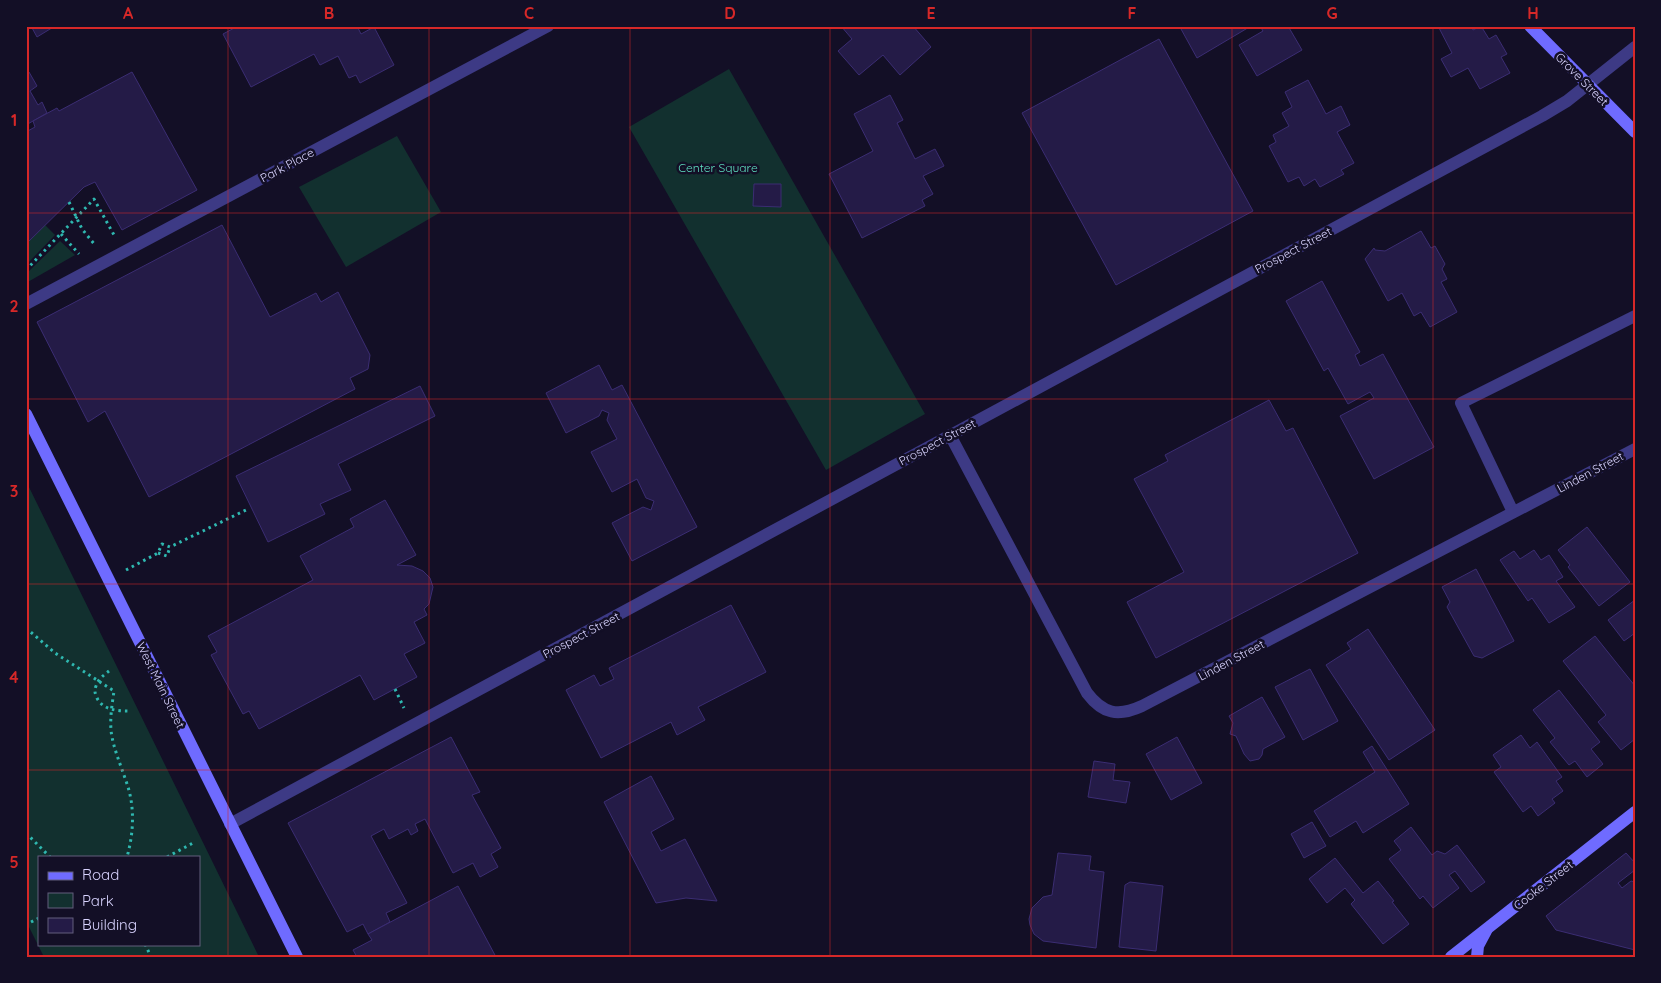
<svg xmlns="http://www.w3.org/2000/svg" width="1661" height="983" font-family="Quicksand,sans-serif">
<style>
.green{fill:#12302f;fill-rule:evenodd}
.building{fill:#241b47;stroke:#3b2d73}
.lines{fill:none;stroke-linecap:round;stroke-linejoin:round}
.path{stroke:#2fb8b0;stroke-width:3;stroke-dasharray:2.5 4;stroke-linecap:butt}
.lane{stroke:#3d3a85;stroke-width:12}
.street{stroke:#3d3a85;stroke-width:12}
.secondary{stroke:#6f6bff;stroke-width:12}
.grid{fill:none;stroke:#d62828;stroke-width:1;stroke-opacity:0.55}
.labels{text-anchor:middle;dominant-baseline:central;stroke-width:5;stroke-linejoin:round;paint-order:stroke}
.street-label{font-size:12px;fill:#d9d4ff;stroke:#130f26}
.park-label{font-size:12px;fill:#5fe0c0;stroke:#130f26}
.neatline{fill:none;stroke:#d62828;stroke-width:2}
.grid-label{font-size:16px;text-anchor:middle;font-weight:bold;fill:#d62828}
</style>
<rect width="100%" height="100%" fill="#130f26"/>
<g class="green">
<polygon points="729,69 925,414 826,470 629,127"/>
<polygon points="397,136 441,212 346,267 299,187"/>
<polygon points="45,225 55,235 26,265 26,244"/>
<polygon points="60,241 75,255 26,283 26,274"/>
<path d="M26,481l233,476h-215l-18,-36zM39,857h160v87h-160z"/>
</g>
<g class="building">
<polygon points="31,26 55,26 37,37"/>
<polygon points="238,26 357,26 361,34 374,27 394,65 360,83 356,75 349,78 338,56 320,65 314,54 251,87 223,34"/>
<polygon points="841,26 913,26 931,47 900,75 883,55 859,75 838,51 852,39"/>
<polygon points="1185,26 1251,26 1197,58 1181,29"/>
<polygon points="1260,26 1288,26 1302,50 1257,76 1239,45 1263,31"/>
<polygon points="1438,26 1471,26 1473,30 1481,26 1489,39 1496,35 1507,54 1501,57 1510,73 1480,89 1468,68 1451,77 1441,59 1452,53"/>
<polygon points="1159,39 1253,211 1116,285 1022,113"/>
<polygon points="29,72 37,86 30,91 38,105 42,102 47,113 26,125 26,73"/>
<polygon points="132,72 197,190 122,230 95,182 84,187 26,244 26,132 35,127 33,121 57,108 59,111"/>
<polygon points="1308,80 1326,114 1341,106 1350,125 1337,132 1354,163 1341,170 1344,174 1320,187 1315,179 1304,186 1299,177 1288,182 1269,146 1276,142 1273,135 1289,126 1282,113 1292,107 1285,92"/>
<polygon points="890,95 903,120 897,123 915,159 935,149 944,166 923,176 933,194 922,200 925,206 862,238 829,174 873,151 854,114"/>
<polygon points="754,184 781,184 781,207 753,206"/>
<polygon points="222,225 270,317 316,293 321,302 338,292 370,355 368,369 350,378 355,389 149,497 105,411 88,422 37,322"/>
<polygon points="1421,231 1431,248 1435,246 1445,264 1442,269 1447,279 1441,282 1457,312 1430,327 1421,312 1414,316 1402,293 1388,301 1365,259 1374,248 1375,250 1385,251"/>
<polygon points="1322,281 1360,352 1355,355 1360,366 1383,354 1434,447 1374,479 1340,416 1374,398 1370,392 1348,404 1328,368 1324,371 1286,301"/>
<polygon points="599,365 612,390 622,385 697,527 632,561 612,523 643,507 651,510 654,501 646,498 637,479 612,492 591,452 617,439 607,420 609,413 602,410 599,416 566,433 546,393"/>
<polygon points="420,386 435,416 338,464 351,490 320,504 325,514 268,542 236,476"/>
<polygon points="1269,400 1286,431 1293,428 1358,553 1156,658 1127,602 1184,572 1134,479 1168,461 1165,455"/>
<polygon points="385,500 416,555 397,565 412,566 423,571 430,578 433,587 429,604 424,609 427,615 414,622 425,643 404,654 417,677 374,700 360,675 259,729 249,711 243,714 211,655 217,652 208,636 313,580 300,556 354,527 350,519"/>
<polygon points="1587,527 1630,582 1599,606 1568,567 1570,565 1558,550"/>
<polygon points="1534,550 1541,560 1549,555 1563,577 1556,581 1575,607 1549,623 1532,598 1528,601 1500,560 1514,551 1520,559"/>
<polygon points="1476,569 1514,641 1482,658 1474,656 1447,607 1450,602 1442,587"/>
<polygon points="1635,600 1635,633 1624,641 1608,620"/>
<polygon points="731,605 766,672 698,707 705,720 677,735 671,722 601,758 566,690 594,675 600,686 614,679 609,668"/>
<polygon points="1368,629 1435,730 1389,760 1326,665 1351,649 1347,643"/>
<polygon points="1595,636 1635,686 1635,739 1621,750 1598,722 1606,715 1563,661"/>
<polygon points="1310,669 1338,721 1303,740 1275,687"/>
<polygon points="1559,690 1600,742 1591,749 1603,764 1587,777 1575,761 1569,765 1550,742 1555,738 1533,710"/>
<polygon points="1262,697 1285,737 1263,749 1262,755 1259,759 1250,761 1244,754 1236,736 1230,734 1233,723 1229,716"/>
<polygon points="1521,735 1530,748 1537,742 1562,777 1556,781 1563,791 1552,799 1555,803 1538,816 1531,806 1523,812 1494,772 1501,767 1493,755"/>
<polygon points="451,737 480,792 472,795 501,848 491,854 498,867 480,877 473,863 453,873 425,819 415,824 418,831 411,835 408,829 389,839 384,829 371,836 407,903 386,913 390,922 368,934 363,924 347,932 288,823"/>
<polygon points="1177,737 1202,783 1171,800 1146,754"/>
<polygon points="1372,746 1409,804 1363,833 1356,821 1330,837 1314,811 1375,772 1363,752"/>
<polygon points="1094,761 1115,764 1113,780 1130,782 1126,803 1088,797"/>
<polygon points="651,776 674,819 651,832 661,851 685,839 717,901 686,898 656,903 604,802"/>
<polygon points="1312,822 1326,846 1304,858 1291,834"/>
<polygon points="1411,827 1432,855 1437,851 1445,854 1457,845 1485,882 1471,892 1455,871 1449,875 1459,888 1433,908 1423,896 1420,899 1389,859 1401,850 1394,841"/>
<polygon points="1058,853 1091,856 1089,870 1104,872 1096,948 1043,941 1034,934 1030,925 1029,919 1032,908 1043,897 1052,895"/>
<polygon points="1626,853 1635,863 1635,870 1618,883 1622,888 1631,881 1635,882 1635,950 1556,930 1546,916"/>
<polygon points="1335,858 1363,893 1378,881 1394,901 1392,902 1409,924 1383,944 1351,904 1355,900 1345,888 1327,903 1309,879"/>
<polygon points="1130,882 1163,886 1156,951 1119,947 1125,885"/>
<polygon points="458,886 496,957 357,957 353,950 372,940 368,934"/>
</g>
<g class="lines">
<g class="path">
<polyline points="69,202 82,229 95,245"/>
<polyline points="61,234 79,254"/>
<polyline points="26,270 94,199 114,235"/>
<polyline points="158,553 167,556 170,547"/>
<polyline points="126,570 158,553 162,544 170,547 248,509"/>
<path d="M26,628l29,25 59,38c-2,14 -5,31 -2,46 3,15 9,29 14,44 9,24 8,51 1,76"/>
<path d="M109,671c-5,4 -11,8 -13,15 -2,5 -1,7 1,12 6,12 20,13 32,13"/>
<polyline points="395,689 404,708"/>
<polyline points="26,833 50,857"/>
<polyline points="167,857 193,843"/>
<polyline points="31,922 39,918"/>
<polyline points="145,944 151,957"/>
</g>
<polyline class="lane" points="1513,512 1461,403 1635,316"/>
<g class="street">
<polyline points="26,304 548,26"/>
<path d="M950,435l137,258c16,21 31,24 55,13l493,-257"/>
<polyline points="230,824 1542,116 1567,101 1635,47"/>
</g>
<g class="secondary">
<polyline points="1530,26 1635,132"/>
<polyline points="26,414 297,957"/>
<polyline points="1451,957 1635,812"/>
<polyline points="1477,957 1478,946 1486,931"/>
</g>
</g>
<path class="grid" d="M228,26v931M429,26v931M630,26v931M830,26v931M1031,26v931M1232,26v931M1433,26v931M26,213h1609M26,399h1609M26,584h1609M26,770h1609"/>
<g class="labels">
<g class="street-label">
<text transform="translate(1582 79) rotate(45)">Grove Street</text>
<text transform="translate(287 165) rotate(-28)">Park Place</text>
<text transform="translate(1293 250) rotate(-28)">Prospect Street</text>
<text transform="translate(937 442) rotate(-28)">Prospect Street</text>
<text transform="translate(1590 472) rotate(-28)">Linden Street</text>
<text transform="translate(581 635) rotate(-28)">Prospect Street</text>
<text transform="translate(1231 660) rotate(-28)">Linden Street</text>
<text transform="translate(161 685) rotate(64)">West Main Street</text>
<text transform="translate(1543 885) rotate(-38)">Cooke Street</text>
</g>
<g class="park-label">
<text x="718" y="167">Center Square</text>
</g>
</g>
<rect width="1661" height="983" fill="none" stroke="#130f26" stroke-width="55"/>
<rect x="38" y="856" width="162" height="90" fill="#130f26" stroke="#625e7d"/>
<rect x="48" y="872" width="25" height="8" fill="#6f6bff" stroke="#625e7d"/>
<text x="82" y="880" font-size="15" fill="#d9d4ff">Road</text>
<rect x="48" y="893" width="25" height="15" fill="#12302f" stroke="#625e7d"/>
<text x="82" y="906" font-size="15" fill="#d9d4ff">Park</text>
<rect x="48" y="918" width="25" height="15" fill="#241b47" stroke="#625e7d"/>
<text x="82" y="930" font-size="15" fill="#d9d4ff">Building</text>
<rect x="28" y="28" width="1606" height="928" class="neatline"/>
<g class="grid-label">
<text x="128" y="19">A</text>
<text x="329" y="19">B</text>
<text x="529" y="19">C</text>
<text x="730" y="19">D</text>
<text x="931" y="19">E</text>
<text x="1132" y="19">F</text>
<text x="1332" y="19">G</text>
<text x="1533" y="19">H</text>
<text x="14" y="126">1</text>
<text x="14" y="312">2</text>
<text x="14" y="497">3</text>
<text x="14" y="683">4</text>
<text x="14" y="868">5</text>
</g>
</svg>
